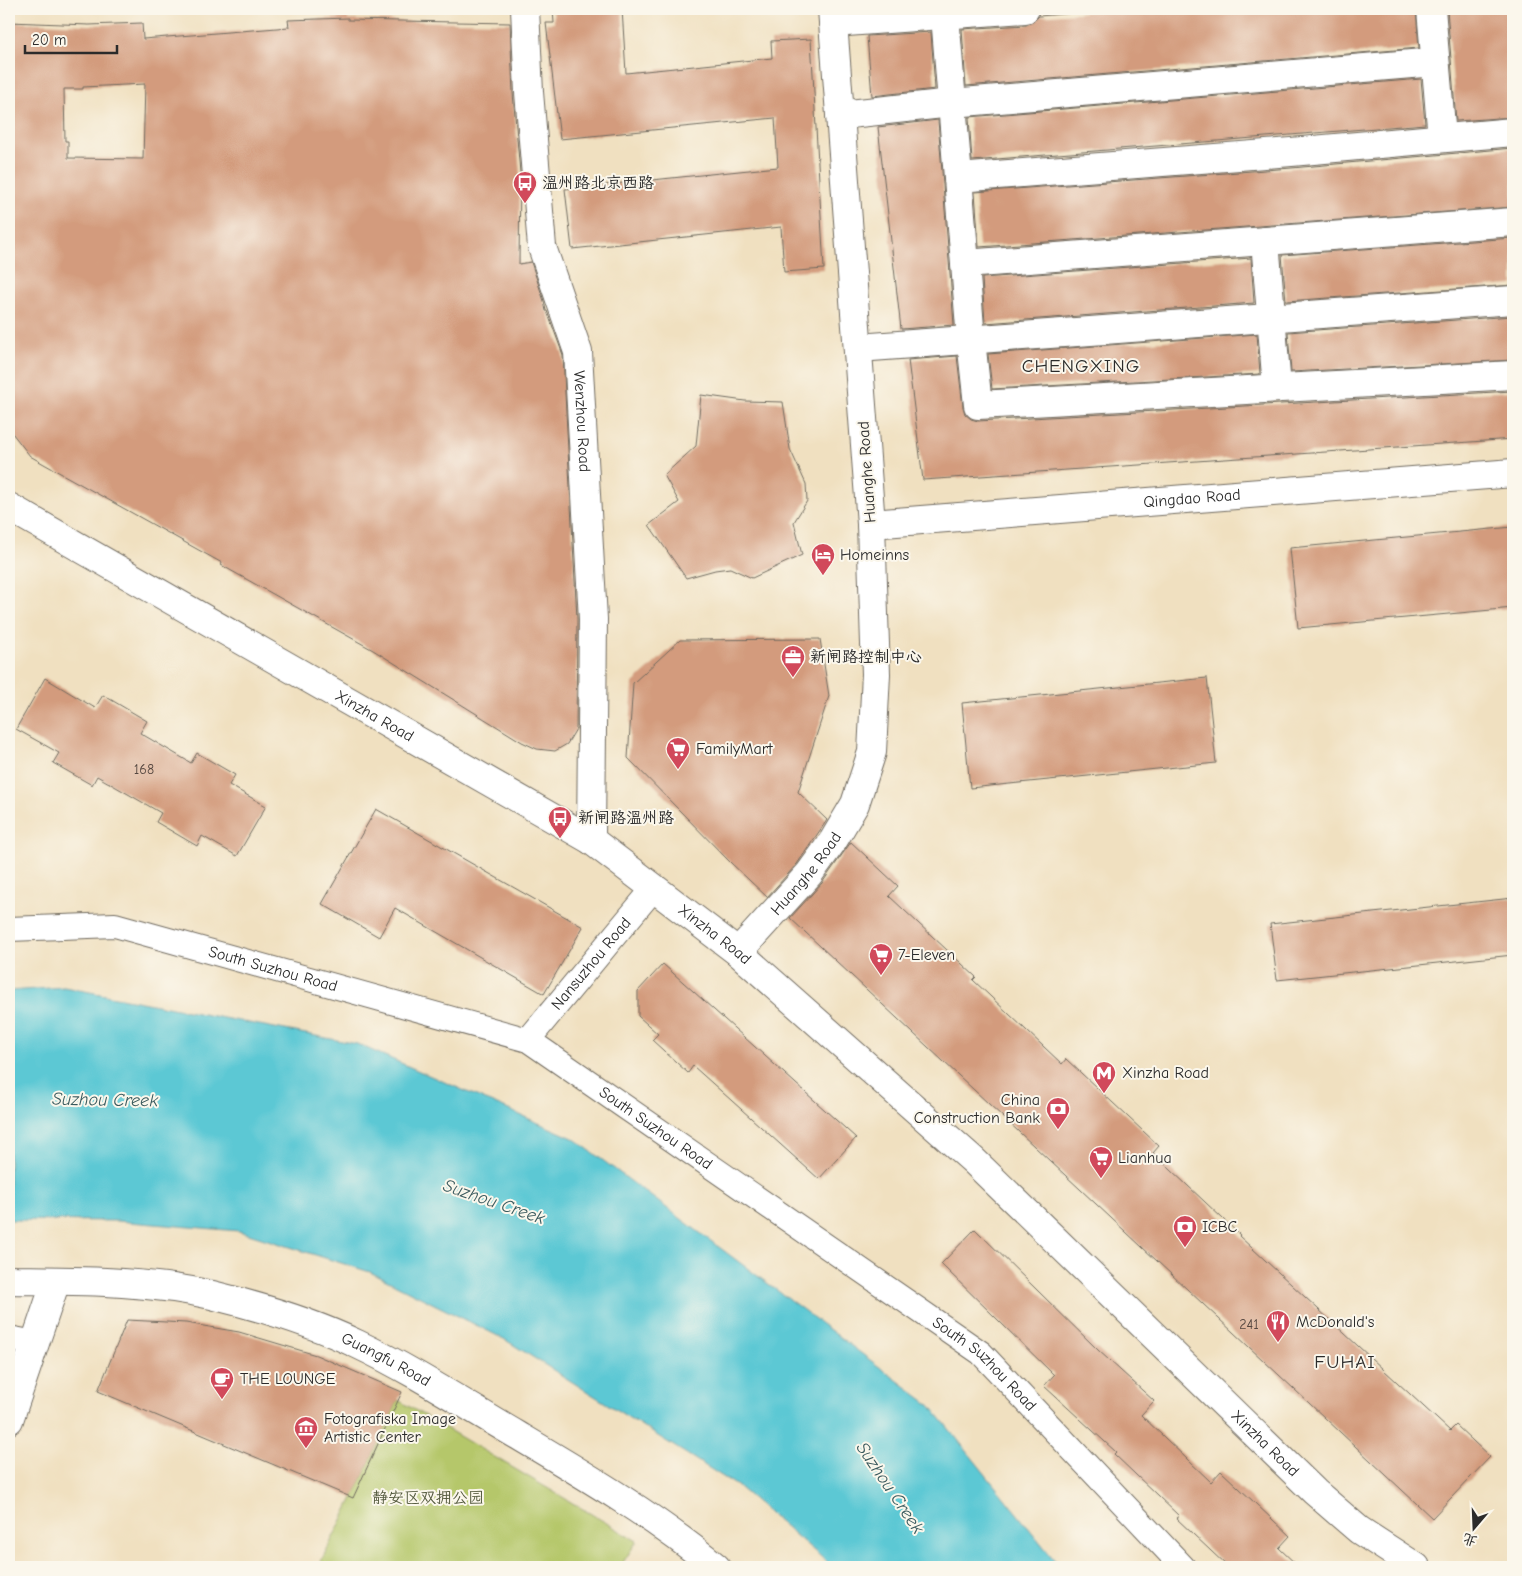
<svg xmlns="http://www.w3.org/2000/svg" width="1522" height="1576" font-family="'Comic Neue','LXGW WenKai TC',sans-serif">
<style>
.green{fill:#b5c76a;stroke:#70794a}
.water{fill:#5cc8d4;stroke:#447a80}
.building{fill:#d39b7d;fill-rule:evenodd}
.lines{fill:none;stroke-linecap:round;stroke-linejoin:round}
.pedestrian-casing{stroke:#706a5f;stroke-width:26}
.minor-casing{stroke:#706a5f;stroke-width:30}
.tertiary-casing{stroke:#706a5f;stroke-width:30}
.secondary-casing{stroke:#706a5f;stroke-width:30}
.pedestrian{stroke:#fff;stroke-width:24}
.minor{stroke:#fff;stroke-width:28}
.tertiary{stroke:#fff;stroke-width:28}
.secondary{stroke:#fff;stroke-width:28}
.labels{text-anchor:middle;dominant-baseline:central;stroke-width:4;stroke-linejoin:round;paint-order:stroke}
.number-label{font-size:14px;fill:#554740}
.poi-label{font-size:16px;fill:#2b2b2b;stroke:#fbf7ec;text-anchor:start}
.street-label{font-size:16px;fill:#2b2b2b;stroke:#fbf7ec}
.park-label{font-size:16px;fill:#545a3e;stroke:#fbf7ec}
.water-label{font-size:18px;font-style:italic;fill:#3a5a5e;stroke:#fbf7ec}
.quarter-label{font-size:19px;letter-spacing:1px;fill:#2b2b2b;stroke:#fbf7ec}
</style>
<rect width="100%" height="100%" fill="#fbf7ec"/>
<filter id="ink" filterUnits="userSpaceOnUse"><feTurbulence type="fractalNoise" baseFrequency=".02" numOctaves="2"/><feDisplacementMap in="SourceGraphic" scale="10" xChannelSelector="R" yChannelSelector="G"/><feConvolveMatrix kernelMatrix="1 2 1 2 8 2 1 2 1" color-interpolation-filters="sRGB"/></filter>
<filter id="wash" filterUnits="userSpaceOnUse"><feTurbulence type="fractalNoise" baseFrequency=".0096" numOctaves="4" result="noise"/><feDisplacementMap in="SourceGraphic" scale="20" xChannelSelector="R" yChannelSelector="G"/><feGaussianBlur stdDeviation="1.12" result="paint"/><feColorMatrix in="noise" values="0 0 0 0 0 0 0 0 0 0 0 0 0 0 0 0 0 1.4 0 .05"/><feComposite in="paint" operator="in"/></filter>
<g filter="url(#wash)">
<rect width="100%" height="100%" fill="#f0e0c0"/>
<polygon class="green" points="398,1400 637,1541 620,1567 318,1567 353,1498"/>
<polygon class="water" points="64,987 357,1044 573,1138 929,1404 1060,1567 833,1567 739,1487 504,1339 370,1272 239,1231 117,1221 9,1220 9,991"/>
<g id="blocks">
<g class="building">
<polygon points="553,9 622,9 626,73 772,58 771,41 811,39 824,269 784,272 781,227 572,249 565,189 778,167 775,118 560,139 546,23 554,23"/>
<polygon points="1124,9 1416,9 1419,48 966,86 962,29 1026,25 1033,22 1039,16"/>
<polygon points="1447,9 1513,9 1513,117 1456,121"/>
<path d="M348,18v2l162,3 3,70 7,80 -1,91 12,-2 13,39 2,10h1l16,44 14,264 -1,110 -9,15 -12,7 -18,-2 -15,-7 -149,-92 -152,-85 1,-2 -178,-99 -14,-8 -21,-27v-407l80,3 53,-2 1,16 146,-12 -1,-7zM145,84l-2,75 -75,-1v-17h-3l-1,-52h19v-2z"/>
<polygon points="931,32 935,89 872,96 867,36"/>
<polygon points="1421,79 1425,124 972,161 969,117"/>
<polygon points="938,120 954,325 901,329 878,127"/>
<polygon points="1513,148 1513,207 979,247 975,192 1292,168"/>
<polygon points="1513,238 1513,285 1286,301 1282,255"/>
<polygon points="1251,258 1254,303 985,323 982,278"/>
<polygon points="1513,316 1513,360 1291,372 1288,332"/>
<polygon points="1257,334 1260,374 992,389 988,354"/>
<polygon points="957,356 963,407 965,414 971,419 978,421 1513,391 1513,439 923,480 908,360"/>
<polygon points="701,395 745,401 783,402 790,449 806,484 807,501 794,522 802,555 752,578 730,568 715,570 686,578 649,525 679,502 664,475 696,446"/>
<polygon points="1513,527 1513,608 1298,628 1290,548"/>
<polygon points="820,639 829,696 798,792 827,820 797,864 767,897 731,863 628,758 633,683 680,640"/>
<polygon points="45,678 95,708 103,695 147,721 140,733 191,763 197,753 235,775 229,785 266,806 237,856 202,836 197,846 156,822 161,813 97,776 92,785 53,763 59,753 16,729"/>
<polygon points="1207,678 1216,763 970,788 962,703"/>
<polygon points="376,809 583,927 544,994 395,908 379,937 322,904"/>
<polygon points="851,842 898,886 889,896 976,977 973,980 1062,1064 1066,1059 1159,1146 1153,1153 1240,1235 1239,1236 1450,1431 1456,1425 1490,1457 1432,1518 790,918 822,883"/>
<polygon points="1513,898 1513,955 1277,980 1270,924"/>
<polygon points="663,964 856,1138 819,1179 693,1066 688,1073 652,1040 658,1034 638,1016 638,991"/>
<polygon points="975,1229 1098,1350 1154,1401 1141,1415 1211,1482 1221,1471 1290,1536 1279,1548 1299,1567 1228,1567 1176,1518 1179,1516 1114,1454 1116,1452 1044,1386 1054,1375 941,1264"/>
<polygon points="127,1320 186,1323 239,1332 316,1355 402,1392 353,1498 98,1391"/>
</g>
</g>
</g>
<g filter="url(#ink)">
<use href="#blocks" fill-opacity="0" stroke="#706a5f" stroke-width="1"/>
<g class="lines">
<g class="pedestrian-casing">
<g id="pedestrian">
<path id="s1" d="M9,929l106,-4 413,115 453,313 202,214"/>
<path id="s2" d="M528,1040l126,-152"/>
<polyline points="9,1338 35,1343 29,1362"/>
</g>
</g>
<g class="minor-casing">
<g id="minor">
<path id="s3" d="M525,9l4,83 13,155 36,105 15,267 -2,221"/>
<polyline points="1431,9 1442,138"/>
<polyline points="945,15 958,178"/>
<polyline points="833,23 1025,9"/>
<polyline points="840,115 952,103 1435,62"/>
<polyline points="1513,222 965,264 971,340 978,405 1513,375"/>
<polyline points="1265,241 1277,388"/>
<polyline points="965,264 958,178 1291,152 1513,132"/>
<polyline points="858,348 1513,300"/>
<path id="s4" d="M871,524l642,-51"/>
<path id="s5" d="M9,1280c67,1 137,0 203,15 49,12 99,27 145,49 55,26 107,60 160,91 69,41 137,81 199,132"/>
<polyline points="9,1420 56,1281"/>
</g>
</g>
<g class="tertiary-casing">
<g id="tertiary">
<path id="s6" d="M738,952l71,-78 24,-33 22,-37 17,-52 4,-78 -5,-150 -39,-515"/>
</g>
</g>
<g class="secondary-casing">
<g id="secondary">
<path id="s7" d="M9,507l582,333 147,112 236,209 341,331 44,38 57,37"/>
</g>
</g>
<use href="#pedestrian" class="pedestrian"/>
<use href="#minor" class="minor"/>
<use href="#tertiary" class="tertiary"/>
<use href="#secondary" class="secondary"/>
</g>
</g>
<defs>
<g id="bus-pin" transform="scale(1.25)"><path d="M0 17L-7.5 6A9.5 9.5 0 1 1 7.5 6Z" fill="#d1495b" stroke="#fbf7ec"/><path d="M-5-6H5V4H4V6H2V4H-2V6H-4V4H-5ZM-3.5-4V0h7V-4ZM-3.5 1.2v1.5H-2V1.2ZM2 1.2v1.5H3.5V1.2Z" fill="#fff"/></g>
<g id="hotel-pin" transform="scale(1.25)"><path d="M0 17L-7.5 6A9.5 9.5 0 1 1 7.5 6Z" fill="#d1495b" stroke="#fbf7ec"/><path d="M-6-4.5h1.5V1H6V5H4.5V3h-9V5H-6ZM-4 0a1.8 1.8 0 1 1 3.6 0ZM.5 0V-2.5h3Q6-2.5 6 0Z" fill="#fff"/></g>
<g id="office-pin" transform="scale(1.25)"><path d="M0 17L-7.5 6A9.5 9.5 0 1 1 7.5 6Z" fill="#d1495b" stroke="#fbf7ec"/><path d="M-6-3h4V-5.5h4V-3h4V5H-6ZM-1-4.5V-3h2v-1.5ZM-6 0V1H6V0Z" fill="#fff"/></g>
<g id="supermarket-pin" transform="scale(1.25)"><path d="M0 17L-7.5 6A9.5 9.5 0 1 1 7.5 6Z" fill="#d1495b" stroke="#fbf7ec"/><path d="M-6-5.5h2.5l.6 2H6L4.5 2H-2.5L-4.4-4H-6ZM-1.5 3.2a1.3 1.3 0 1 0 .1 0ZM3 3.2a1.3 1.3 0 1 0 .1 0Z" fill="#fff"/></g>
<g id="metro-pin" transform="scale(1.25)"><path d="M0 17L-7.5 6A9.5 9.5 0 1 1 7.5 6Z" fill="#d1495b" stroke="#fbf7ec"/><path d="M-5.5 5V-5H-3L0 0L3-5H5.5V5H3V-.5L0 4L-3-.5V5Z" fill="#fff"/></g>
<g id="bank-pin" transform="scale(1.25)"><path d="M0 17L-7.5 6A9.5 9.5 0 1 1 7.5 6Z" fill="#d1495b" stroke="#fbf7ec"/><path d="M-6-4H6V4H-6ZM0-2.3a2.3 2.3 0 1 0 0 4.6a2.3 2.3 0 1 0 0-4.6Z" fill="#fff"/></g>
<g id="restaurant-pin" transform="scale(1.25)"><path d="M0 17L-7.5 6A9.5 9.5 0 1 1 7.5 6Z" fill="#d1495b" stroke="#fbf7ec"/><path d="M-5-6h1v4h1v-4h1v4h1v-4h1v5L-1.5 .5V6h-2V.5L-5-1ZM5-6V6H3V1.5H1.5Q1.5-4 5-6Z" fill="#fff"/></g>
<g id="cafe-pin" transform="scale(1.25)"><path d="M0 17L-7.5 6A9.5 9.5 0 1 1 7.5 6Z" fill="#d1495b" stroke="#fbf7ec"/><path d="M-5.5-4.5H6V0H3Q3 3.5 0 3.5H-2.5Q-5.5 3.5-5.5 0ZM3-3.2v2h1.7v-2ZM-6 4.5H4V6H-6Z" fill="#fff"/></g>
<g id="museum-pin" transform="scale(1.25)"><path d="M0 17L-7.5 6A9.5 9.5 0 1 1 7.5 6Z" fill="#d1495b" stroke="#fbf7ec"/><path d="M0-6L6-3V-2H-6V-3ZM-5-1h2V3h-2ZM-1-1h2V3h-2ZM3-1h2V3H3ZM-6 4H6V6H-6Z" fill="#fff"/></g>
</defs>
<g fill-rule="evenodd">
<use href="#bus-pin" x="525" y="183"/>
<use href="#hotel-pin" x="823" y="555"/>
<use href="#office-pin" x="793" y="657"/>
<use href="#supermarket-pin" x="678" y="749"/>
<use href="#bus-pin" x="560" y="818"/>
<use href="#supermarket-pin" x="881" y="955"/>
<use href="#metro-pin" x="1104" y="1073"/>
<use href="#bank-pin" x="1058" y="1109"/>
<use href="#supermarket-pin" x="1101" y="1158"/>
<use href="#bank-pin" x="1185" y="1227"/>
<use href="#restaurant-pin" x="1278" y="1322"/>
<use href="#cafe-pin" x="222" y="1379"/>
<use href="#museum-pin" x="306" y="1428"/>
</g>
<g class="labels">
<g class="number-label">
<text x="144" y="769">168</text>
<text x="1249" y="1324">241</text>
</g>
<g class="poi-label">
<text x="542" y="183">温州路北京西路</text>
<text x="840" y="555">Homeinns</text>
<text x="810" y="657">新闸路控制中心</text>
<text x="696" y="749">FamilyMart</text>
<text x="578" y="818">新闸路温州路</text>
<text x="898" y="955">7-Eleven</text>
<text x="1122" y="1073">Xinzha Road</text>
<text x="1040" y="1100" text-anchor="end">China<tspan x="1040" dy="18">Construction Bank</tspan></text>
<text x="1118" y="1158">Lianhua</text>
<text x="1202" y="1227">ICBC</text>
<text x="1296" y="1322">McDonald's</text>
<text x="240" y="1379">THE LOUNGE</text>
<text x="324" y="1419">Fotografiska Image<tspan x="324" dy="18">Artistic Center</tspan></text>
</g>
<g class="street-label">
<text stroke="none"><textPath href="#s3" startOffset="419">Wenzhou Road</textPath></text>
<text transform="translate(867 472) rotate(-94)">Huanghe Road</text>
<text stroke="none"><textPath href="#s4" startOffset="322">Qingdao Road</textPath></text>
<text stroke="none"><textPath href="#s7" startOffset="421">Xinzha Road</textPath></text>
<text stroke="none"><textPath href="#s6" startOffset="104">Huanghe Road</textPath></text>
<text stroke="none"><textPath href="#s7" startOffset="826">Xinzha Road</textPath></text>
<text stroke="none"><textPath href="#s2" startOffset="99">Nansuzhou Road</textPath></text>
<text stroke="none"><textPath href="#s1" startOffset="270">South Suzhou Road</textPath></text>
<text stroke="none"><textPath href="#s1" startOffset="690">South Suzhou Road</textPath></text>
<text stroke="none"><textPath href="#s5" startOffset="390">Guangfu Road</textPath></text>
<text stroke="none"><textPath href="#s1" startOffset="1095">South Suzhou Road</textPath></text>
<text stroke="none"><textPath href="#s7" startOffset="1576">Xinzha Road</textPath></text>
</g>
<g class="park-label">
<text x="428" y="1498">静安区双拥公园</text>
</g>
<g class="water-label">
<text transform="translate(105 1100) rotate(1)">Suzhou Creek</text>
<text transform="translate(494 1202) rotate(19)">Suzhou Creek</text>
<text transform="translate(890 1488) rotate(56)">Suzhou Creek</text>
</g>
<g class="quarter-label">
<text x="1081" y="366">CHENGXING</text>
<text x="1345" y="1362">FUHAI</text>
</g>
</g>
<rect width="1522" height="1576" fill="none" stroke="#fbf7ec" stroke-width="30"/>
<g transform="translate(1474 1528) rotate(199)" stroke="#fbf7ec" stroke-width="4" paint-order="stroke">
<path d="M0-4L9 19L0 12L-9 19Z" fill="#2b2b2b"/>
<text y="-8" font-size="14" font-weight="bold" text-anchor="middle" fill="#2b2b2b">北</text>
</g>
<path d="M25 45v8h92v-8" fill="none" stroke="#2b2b2b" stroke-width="2.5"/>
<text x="32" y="45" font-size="15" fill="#2b2b2b" stroke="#fbf7ec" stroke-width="4" paint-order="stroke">20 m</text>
</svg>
